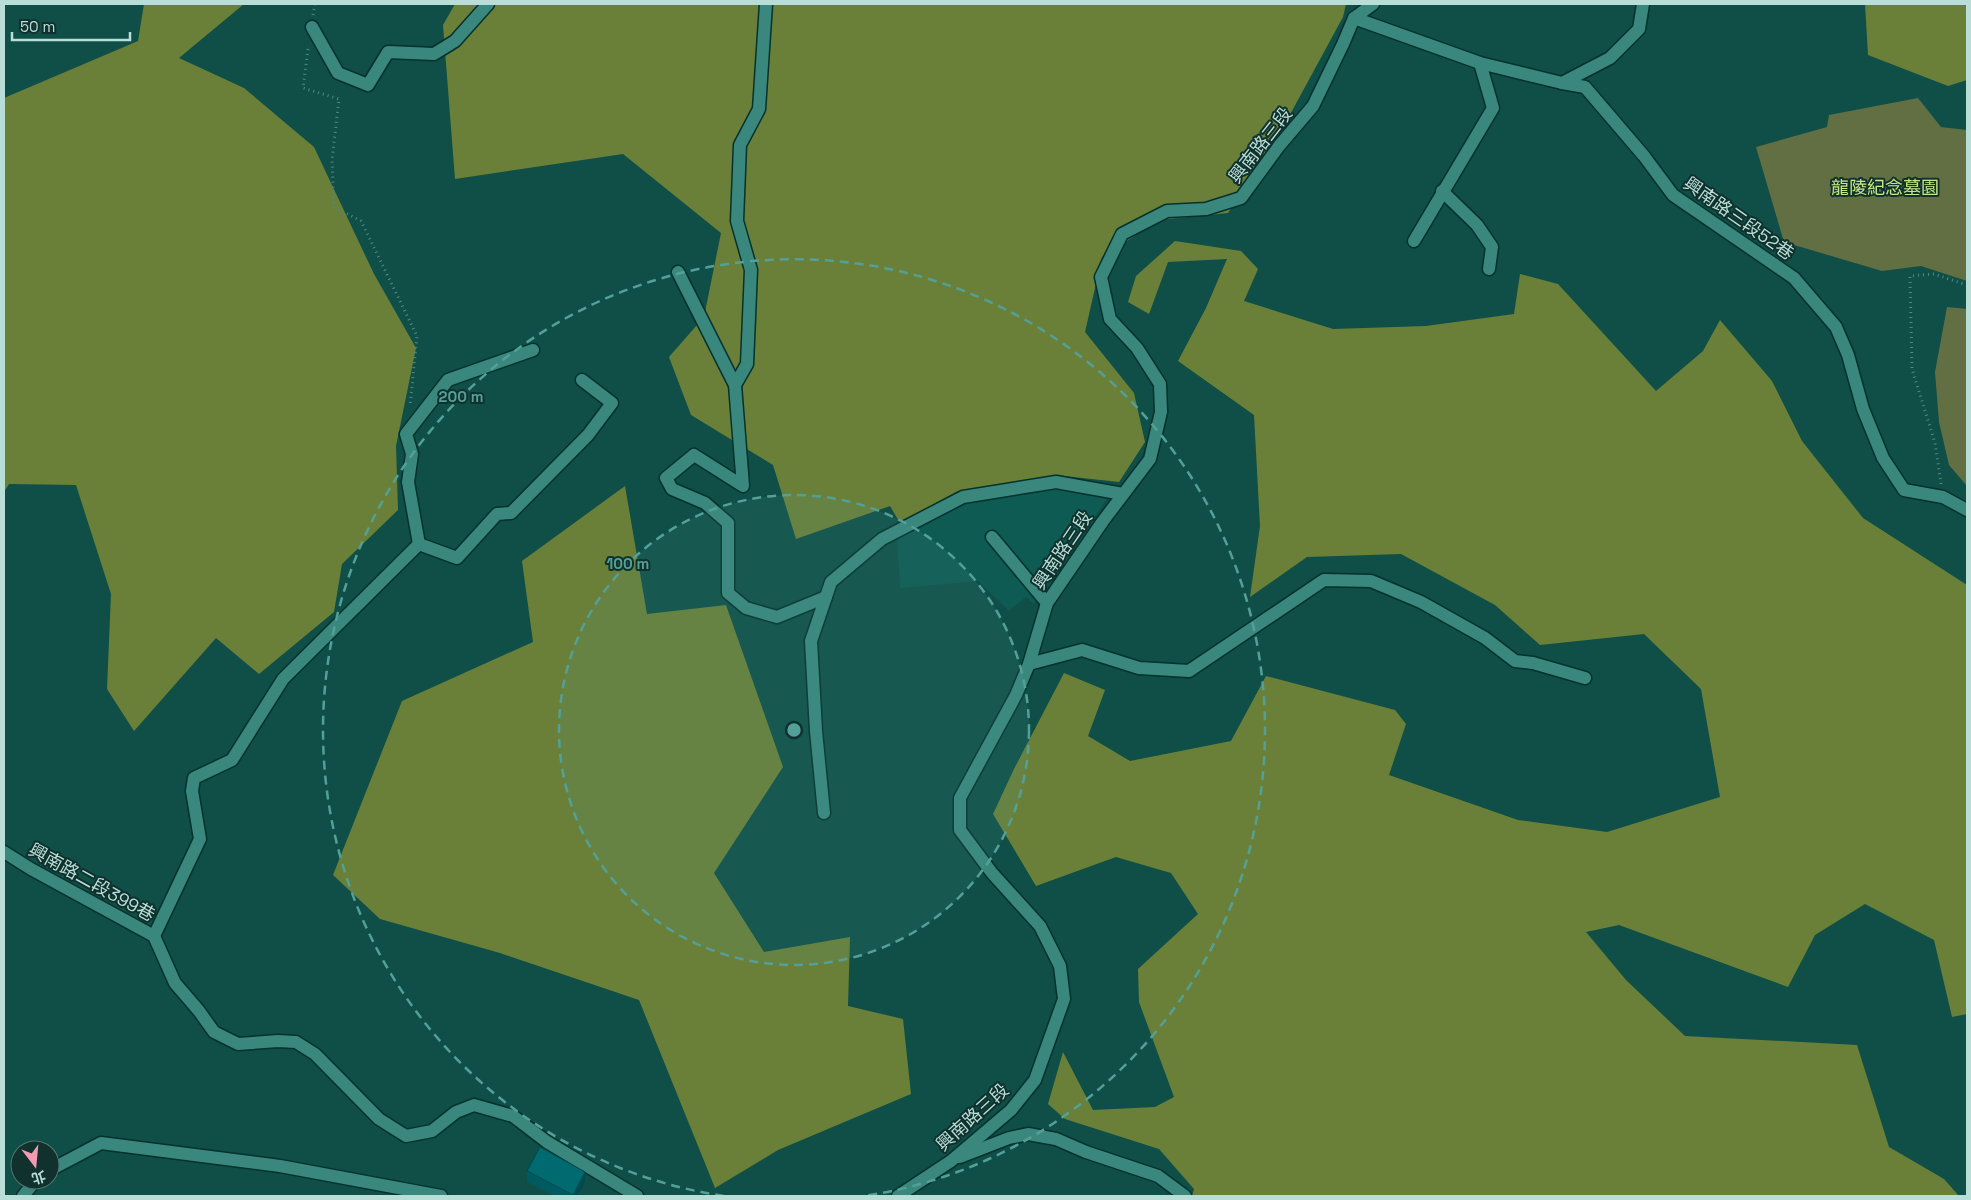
<svg xmlns="http://www.w3.org/2000/svg" width="1971" height="1200" font-family="'Space Grotesk','Noto Sans TC',sans-serif">
<style>
.built{fill:#0e5b53}
.green{fill:#616f43}
.forest{fill:#6a8038}
.lines{fill:none;stroke-linecap:round;stroke-linejoin:round}
.minor-casing{stroke:#05322d;stroke-width:15}
.path{stroke:#538881;stroke-width:3;stroke-dasharray:1 4;stroke-linecap:butt}
.minor{stroke:#39877d;stroke-width:12}
.wall{fill:#005b61}
.shaded-wall{fill:#004a4f}
.building{fill:#006a71;stroke:#004a4f}
.ring{fill:none;stroke:#53a098;stroke-width:2.5;stroke-dasharray:9 6}
.labels{text-anchor:middle;dominant-baseline:central;stroke-width:4;stroke-linejoin:round;paint-order:stroke}
.street-label{font-size:18px;fill:#b9ded7;stroke:#10312d}
.park-label{font-size:18px;fill:#c6e681;stroke:#10312d}
.centre{fill:#53a098;stroke:#10312d;stroke-width:2.5}
.ring-label{font-size:15px;text-anchor:middle;font-weight:bold;fill:#53a098;stroke:#10312d;stroke-width:4;stroke-linejoin:round;paint-order:stroke}
</style>
<rect width="100%" height="100%" fill="#0f4f48"/>
<polygon class="built" points="1053,488 1109,496 1034,604 1026,597 1009,611 978,581 900,588 897,537 964,502"/>
<g class="green">
<polygon points="1918,98 1941,127 1967,130 1967,281 1921,266 1882,271 1784,242 1756,147 1827,127 1829,115"/>
<polygon points="1947,307 1967,309 1967,486 1949,465 1939,422 1935,372"/>
</g>
<g class="forest">
<polygon points="144,4 244,4 179,58 244,88 314,147 374,274 416,348 396,446 398,510 342,564 334,612 259,674 216,638 134,731 107,689 111,594 76,485 9,484 4,492 4,98 138,41"/>
<polygon points="455,4 1346,4 1343,17 1280,133 1228,213 1159,220 1102,257 1085,332 1134,393 1145,442 1119,482 1055,475 958,491 900,523 890,506 796,539 773,465 691,415 669,357 704,317 721,233 623,154 455,179 443,25"/>
<polygon points="1865,4 1967,4 1967,80 1948,86 1868,55"/>
<polygon points="1175,241 1241,251 1258,269 1244,301 1333,329 1426,326 1514,314 1520,274 1558,284 1656,391 1703,351 1720,320 1772,381 1802,441 1863,518 1967,585 1967,1014 1952,1017 1934,940 1865,904 1815,935 1788,987 1619,925 1586,932 1626,980 1685,1036 1857,1045 1889,1147 1944,1179 1959,1196 1192,1196 1194,1189 1159,1149 1065,1119 1048,1104 1063,1052 1093,1110 1155,1107 1174,1097 1139,1002 1138,969 1198,914 1171,873 1116,857 1036,886 993,814 1014,769 1064,673 1105,690 1088,736 1130,761 1231,741 1266,676 1395,710 1406,724 1389,775 1518,820 1607,832 1720,797 1701,689 1644,634 1540,645 1495,605 1401,554 1307,557 1250,597 1260,526 1254,415 1178,361 1206,308 1227,259 1168,262 1149,314 1128,302 1136,276"/>
<polygon points="625,486 647,614 726,605 783,767 714,873 764,952 850,937 848,1006 903,1019 911,1094 778,1150 715,1188 639,1000 500,953 380,919 333,875 402,701 533,642 522,561"/>
</g>
<g class="lines">
<g class="minor-casing">
<g id="minor">
<polyline points="1354,18 1480,63 1562,83 1585,87 1644,156 1673,195 1794,278 1836,327 1848,355 1863,409 1883,458 1904,490 1943,497 1967,510"/>
<polyline points="312,27 338,73 368,85 388,52 434,54 455,41 488,4"/>
<polyline points="1562,83 1610,58 1639,29 1643,4"/>
<polyline points="1442,191 1477,225 1492,247 1489,269"/>
<polyline points="1414,241 1493,108 1480,63"/>
<polyline points="678,272 735,385 743,486 694,455 666,478 672,489 705,503 728,523 728,593 746,608 777,617 826,597"/>
<polyline points="533,350 448,380 406,434 412,454 408,482 419,544 457,558 497,514 511,513 588,435 612,403 582,380"/>
<polyline points="735,385 747,364 751,270 737,221 740,145 759,109 766,4"/>
<polyline points="992,537 1047,603"/>
<polyline points="1029,664 1082,650 1139,668 1189,671 1324,580 1371,581 1421,602 1485,638 1515,661 1533,663 1585,678"/>
<polyline points="824,813 816,731 811,641 831,582 882,539 963,497 1056,482 1123,494"/>
<polyline points="4,852 31,869 154,936 175,983 199,1011 214,1032 238,1044 278,1041 296,1042 315,1054 379,1119 406,1136 432,1131 456,1112 474,1105 513,1116 547,1142 637,1196"/>
<polyline points="154,936 200,839 192,791 194,778 232,760 283,679 419,544"/>
<polyline points="960,1157 1009,1138 1028,1134 1056,1139 1086,1152 1158,1176 1185,1196"/>
<polyline points="50,1170 101,1143 280,1166 441,1196"/>
<polyline points="23,1196 36,1180"/>
<polyline points="898,1196 951,1161 1011,1110 1035,1080 1064,999 1060,966 1040,926 992,873 960,830 960,798 1016,695 1029,664 1047,603 1103,521 1150,459 1161,412 1160,384 1137,348 1110,319 1101,277 1122,234 1167,211 1206,209 1241,198 1279,146 1313,106 1343,44 1354,18 1373,4"/>
</g>
</g>
<g class="path">
<polyline points="313,15 315,4"/>
<polyline points="308,49 303,88 339,99 332,160 334,207 361,221 417,336 410,406"/>
<polyline points="1941,484 1935,443 1912,369 1910,276 1934,274 1967,285"/>
</g>
<use href="#minor" class="minor"/>
</g>
<polygon class="wall" points="527,1171 585,1182 578,1196 555,1196 527,1182"/>
<polygon class="shaded-wall" points="585,1172 585,1182 578,1196 573,1196"/>
<polygon class="building" points="540,1147 585,1172 573,1195 527,1171"/>
<circle cx="794" cy="730" r="235" fill="#53a098" fill-opacity=".12"/>
<g class="ring">
<circle cx="794" cy="730" r="235"/>
<path d="M724 1196A471 471 0 1 1 864 1196"/>
</g>
<g class="labels">
<g class="street-label">
<text transform="translate(1260 145) rotate(-52)">興南路三段</text>
<text transform="translate(1739 218) rotate(35)">興南路三段52巷</text>
<text transform="translate(1062 550) rotate(-56)">興南路三段</text>
<text transform="translate(92 882) rotate(29)">興南路二段399巷</text>
<text transform="translate(972 1117) rotate(-42)">興南路三段</text>
</g>
<g class="park-label">
<text x="1885" y="187">龍陵紀念墓園</text>
</g>
</g>
<circle cx="794" cy="730" r="8" class="centre"/>
<g class="ring-label">
<text x="461" y="402">200 m</text>
<text x="628" y="569">100 m</text>
</g>
<rect width="1971" height="1200" fill="none" stroke="#b9ded7" stroke-width="10"/>
<g transform="translate(35 1165) rotate(164)"><circle r="24" fill="#10312d" stroke="#547671"/>
<path d="M0-4L9 19L0 12L-9 19Z" fill="#f29ab0"/>
<text y="-8" font-size="14" font-weight="bold" text-anchor="middle" fill="#b9ded7">北</text>
</g>
<path d="M12 32v8h118v-8" fill="none" stroke="#b9ded7" stroke-width="2.5"/>
<text x="20" y="32" font-size="15" fill="#b9ded7" stroke="#10312d" stroke-width="4" paint-order="stroke">50 m</text>
</svg>
